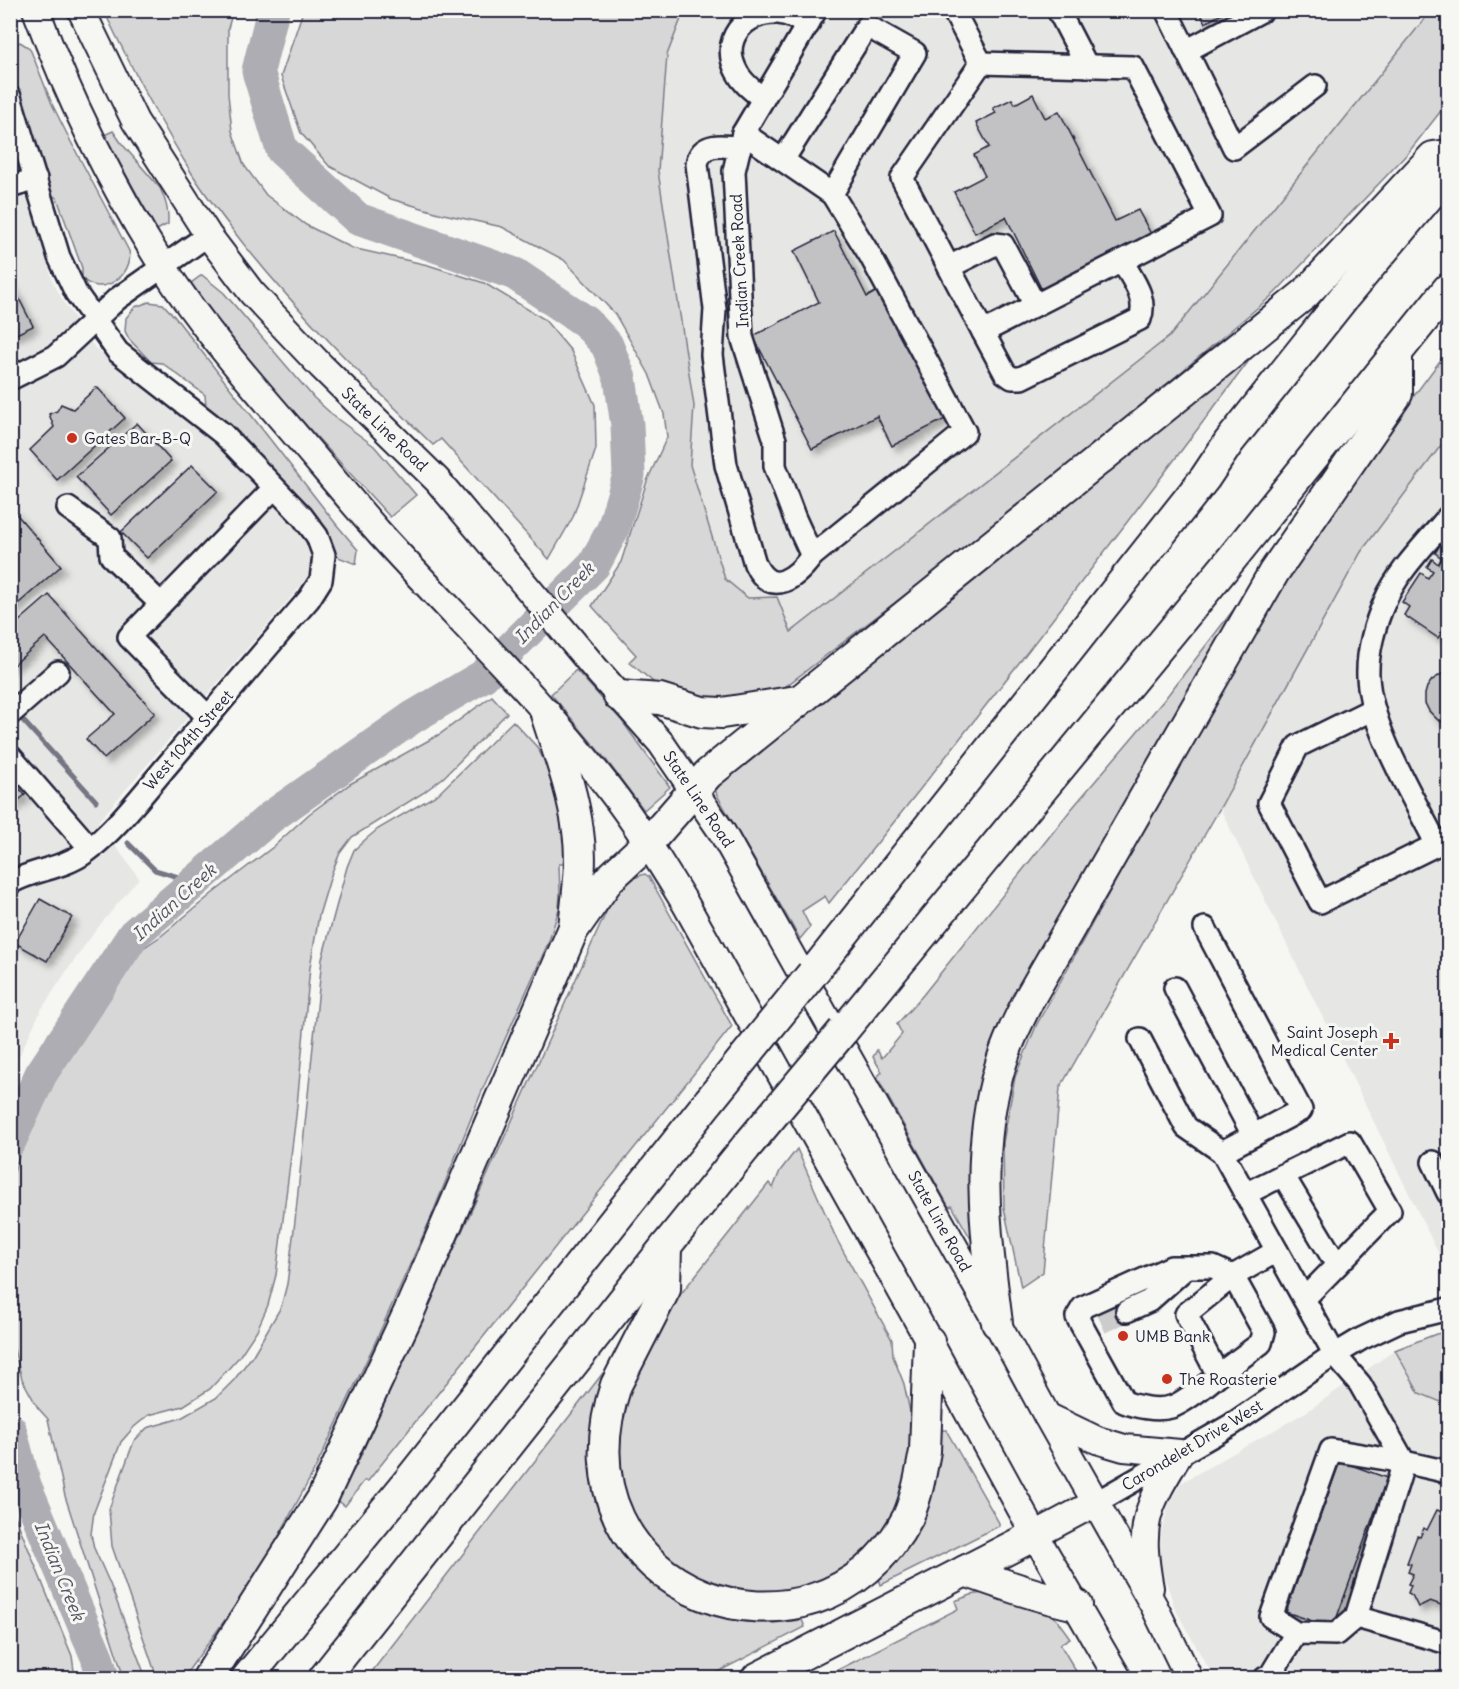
<svg xmlns="http://www.w3.org/2000/svg" width="1459" height="1689" font-family="Delius,sans-serif">
<style>
.built{fill:#e6e6e4}
.green{fill:#d7d7d7;stroke:#7c7c89;stroke-width:1.5}
.lines{fill:none;stroke-linecap:round;stroke-linejoin:round}
.stream{stroke:#757583;stroke-width:5}
.river{stroke:#adadb3;stroke-width:33}
.building{fill:#c2c2c4;stroke:#22223b;stroke-width:1.5;filter:url(#shadow)}
.minor-tunnel{stroke:#cccccd;stroke-width:21;stroke-dasharray:21 10;stroke-linecap:butt}
.minor-casing{stroke:#22223b;stroke-width:26}
.major-casing{stroke:#22223b;stroke-width:30}
.highway-casing{stroke:#22223b;stroke-width:34}
.minor{stroke:#f6f6f2;stroke-width:21}
.major{stroke:#f6f6f2;stroke-width:26}
.highway{stroke:#f6f6f2;stroke-width:30}
.highway-bridge-casing{stroke:#22223b;stroke-width:34;stroke-linecap:butt}
.highway-bridge{stroke:#f6f6f2;stroke-width:30}
.poi-dot{fill:#c8321e;stroke:#f6f6f2;stroke-width:2}
.labels{text-anchor:middle;dominant-baseline:central;stroke-width:6;stroke-linejoin:round;paint-order:stroke}
.street-label{font-size:16px;fill:#22223b;stroke:#f6f6f2}
.poi-label{font-size:16px;fill:#22223b;stroke:#f6f6f2;text-anchor:start}
.water-label{font-size:18px;font-style:italic;fill:#535365;stroke:#f6f6f2}
</style>
<defs>
<filter id="shadow"><feDropShadow dx="5.5" dy="5.5" stdDeviation="3" flood-color="#0004"/></filter>
</defs>
<rect width="100%" height="100%" fill="#f6f6f2"/>
<filter id="ink" filterUnits="userSpaceOnUse"><feTurbulence type="fractalNoise" baseFrequency=".0167" numOctaves="2"/><feDisplacementMap in="SourceGraphic" scale="12" xChannelSelector="R" yChannelSelector="G"/><feConvolveMatrix kernelMatrix="1 2 1 2 8 2 1 2 1" color-interpolation-filters="sRGB"/></filter>
<g filter="url(#ink)">
<g class="built">
<polygon points="684,11 1431,11 1170,336 790,632 725,579 690,465 694,406 658,171 667,55"/>
<polygon points="10,140 53,282 65,304 95,348 216,443 306,540 311,557 309,573 300,587 98,822 139,878 95,931 66,972 41,1010 11,1073"/>
<polygon points="1448,436 1448,1273 1220,808 1361,552"/>
<polygon points="1395,1350 1419,1393 1448,1405 1448,1678 1214,1678 1175,1609 1160,1562 1161,1534 1169,1503 1181,1483 1306,1412"/>
</g>
<g class="green">
<path d="M104,11h129l-5,17v66l4,37 12,34 22,30 40,30 46,23 76,17 56,18 60,36 27,32 24,54 1,44 -23,68 -24,42 -108,-120 -8,6c-67,-65 -133,-130 -191,-203 -18,-23 -36,-46 -51,-70 -32,-52 -61,-107 -87,-161z"/>
<polygon points="303,11 684,11 667,55 658,171 694,406 690,465 725,579 748,598 777,597 791,632 1170,336 1431,11 1448,11 1448,102 1408,153 1275,293 1030,499 786,686 756,700 703,703 657,685 629,662 636,655 592,606 621,562 647,481 667,437 664,414 649,374 615,314 564,260 502,227 439,213 391,199 329,166 301,133 281,76"/>
<path d="M20,42l8,5 3,4 21,53 19,38 58,109c6,24 -29,48 -47,27v-10l-25,-70 -6,-3 -5,-7 -35,-118v-24z"/>
<path d="M113,131l9,13 38,44c6,12 9,23 8,36l-11,6 -53,-95z"/>
<path d="M202,275l22,18 90,105 22,20 38,28 42,49 -26,22c-69,-76 -141,-150 -199,-234z"/>
<polygon points="149,302 163,304 174,316 336,524 358,550 356,564 333,555 323,527 318,520 244,438 206,406 205,395 162,363 151,362 129,339 125,331 126,318 135,307"/>
<path d="M1266,338c-143,191 -287,380 -437,565l-4,-7 -23,15 8,16 -10,12 -83,-144 -2,-6 6,-8 199,-157 135,-114z"/>
<polygon points="1448,350 1448,436 1361,552 1220,808 1060,1088 1043,1272 1021,1287 1004,1208 1003,1142 1015,1077 1037,1024 1126,862 1321,521"/>
<polygon points="1241,600 1030,980 977,1236 971,1239 952,1206 949,1207 877,1077 882,1072 873,1057 877,1050 882,1058 902,1034 897,1024 923,995 1069,812 1164,700"/>
<polygon points="576,670 622,721 670,787 644,810 607,761 551,694"/>
<polygon points="492,696 507,713 444,777 423,793 352,837 340,853 332,872 319,915 310,967 296,1116 276,1275 268,1305 257,1330 239,1357 210,1389 183,1406 149,1415 134,1427 121,1442 94,1512 91,1534 94,1548 110,1584 146,1678 124,1678 65,1496 48,1419 38,1408 22,1379 11,1339 14,1298 11,1181 21,1150 88,1012 124,961 161,936 213,893 273,847 309,814 350,784 440,734"/>
<polygon points="513,721 537,747 562,795 568,864 559,864 560,893 559,909 549,941 484,1086 430,1220 373,1347 315,1469 274,1545 243,1595 183,1678 157,1678 112,1546 109,1509 134,1441 147,1428 181,1418 216,1398 234,1380 253,1355 281,1307 287,1284 295,1221 322,959 347,867 354,850 366,839 378,829 438,794"/>
<path d="M645,874l4,3 83,149 -364,455h-4l-19,25 -9,-7 20,-33 252,-558c9,-14 19,-30 37,-34z"/>
<polygon points="797,1149 836,1238 892,1340 893,1356 904,1384 911,1416 911,1448 899,1505 868,1554 819,1587 738,1598 663,1561 624,1497 618,1447 628,1390 672,1305 769,1183 773,1188 780,1171"/>
<polygon points="1448,1332 1448,1405 1419,1393 1395,1350 1436,1334"/>
<polygon points="603,1373 609,1376 601,1411 641,1570 677,1599 700,1611 746,1622 773,1623 802,1620 805,1627 706,1678 367,1678"/>
<polygon points="936,1430 946,1430 999,1523 999,1526 881,1585 878,1576"/>
<polygon points="11,1506 72,1656 75,1678 11,1678"/>
<polygon points="988,1592 1043,1607 1057,1620 1070,1638 1060,1644 1080,1678 822,1678 958,1609 955,1601 971,1595"/>
</g>
<g class="lines">
<g class="stream">
<polyline points="18,715 96,801"/>
<polyline points="128,843 155,870 195,882"/>
</g>
<g class="river">
<polyline points="10,1141 41,1074 134,934 271,817 413,717 483,676 594,565 613,529 629,475 627,425 620,378 607,345 586,322 515,274 358,219 282,150 258,71 273,10"/>
<polyline points="10,1429 25,1485 97,1657 103,1678"/>
</g>
</g>
<g class="building">
<polygon points="1199,10 1229,10 1205,23"/>
<polygon points="1033,94 1045,118 1059,111 1115,221 1138,210 1152,236 1043,292 1006,217 975,233 954,192 985,176 974,155 989,147 976,123 996,113 993,108 1012,99 1015,104"/>
<polygon points="834,231 867,297 879,290 945,419 892,446 877,416 812,449 753,336 819,302 794,251"/>
<polygon points="10,281 33,326 10,337"/>
<polygon points="97,387 125,418 57,480 30,450 54,427 49,414 57,411 61,404 73,409"/>
<polygon points="137,423 171,461 111,515 76,477"/>
<polygon points="192,465 218,491 147,558 121,532"/>
<polygon points="12,509 61,566 10,611 10,510"/>
<polygon points="1448,532 1448,634 1443,631 1438,638 1404,615 1409,607 1402,602 1421,573 1428,578 1433,571 1427,567 1432,559 1438,564 1442,558 1435,553"/>
<polygon points="49,595 155,713 104,759 86,739 115,714 45,637 10,668 10,629"/>
<polygon points="1448,670 1448,724 1447,724 1438,720 1429,711 1425,703 1425,694 1427,687 1432,680"/>
<polygon points="10,778 25,795 10,807"/>
<polygon points="40,899 72,917 47,961 15,943"/>
<polygon points="1340,1461 1387,1478 1333,1628 1286,1612"/>
<polygon points="1448,1509 1448,1603 1447,1607 1430,1601 1418,1607 1412,1595 1408,1593 1411,1585 1408,1584 1413,1574 1408,1572 1411,1564 1407,1563 1417,1536 1420,1537 1424,1528 1427,1530 1437,1510 1442,1512"/>
</g>
<g class="lines">
<polyline class="minor-tunnel" points="1101,1323 1127,1311"/>
<g class="minor-casing">
<g id="minor">
<polyline points="953,10 981,63"/>
<polyline points="1058,10 1087,66"/>
<polyline points="1166,10 1234,148 1315,86"/>
<polyline points="1186,51 1263,10"/>
<polygon points="981,63 1133,67 1210,216 983,332 902,178"/>
<path d="M10,97l49,160 17,36 42,59 105,82 79,82 15,20 7,19 -3,25 -12,19c-47,54 -93,109 -139,163 -24,28 -55,69 -84,90 -23,17 -52,17 -76,31"/>
<path d="M763,99c-9,-8 -20,-15 -26,-27 -17,-31 6,-60 40,-59 11,0 21,7 31,12"/>
<path d="M740,148c-18,-3 -39,-6 -43,16l18,145 -3,46 14,110 29,99c16,34 41,14 57,-8l153,-124 -94,-175 -39,-63 -89,-61"/>
<polyline points="783,160 867,26 915,53 832,194"/>
<polyline points="10,187 36,179"/>
<polyline points="949,267 995,244 1003,245 1035,305"/>
<path d="M983,332l22,41 7,5h9l119,-59c8,-21 -8,-40 -18,-58"/>
<polyline points="10,379 56,356 117,299 208,235"/>
<polyline points="68,508 110,538 111,556 161,604"/>
<polyline points="812,556 795,519 775,466 775,440 742,337 734,171 743,133 816,10"/>
<polyline points="1373,709 1298,746 1269,803 1320,902 1448,839"/>
<polyline points="10,714 58,672"/>
<polyline points="208,717 129,637 274,488"/>
<polyline points="10,756 90,848"/>
<path d="M1437,845c-23,-47 -67,-117 -69,-169 -1,-24 7,-53 17,-75 14,-32 42,-58 63,-84"/>
<polyline points="1205,928 1301,1110 1222,1152 1335,1355 1360,1384 1404,1462 1448,1472"/>
<polyline points="1175,988 1253,1135"/>
<polyline points="1140,1039 1186,1127 1222,1152"/>
<polyline points="1433,1162 1448,1193"/>
<polyline points="1283,1175 1337,1265"/>
<polyline points="1245,1194 1350,1142 1390,1211 1304,1299"/>
<polyline points="1127,1311 1149,1301 1187,1267"/>
<path d="M1218,1375c-9,8 -36,29 -47,32 -14,4 -35,0 -47,-5l-47,-85 6,-10 88,-40h42l20,9 31,56 -3,11 -43,32 -32,-61 47,-38 44,-25"/>
<polyline points="1095,1503 1231,1425 1326,1360 1361,1339 1399,1321 1448,1309"/>
<polyline points="1356,1617 1448,1643"/>
<polyline points="1265,1678 1270,1676 1296,1633 1271,1617 1331,1450 1404,1462 1356,1617 1336,1634 1296,1633"/>
</g>
</g>
<g class="major-casing">
<g id="major">
<path d="M36,10c33,89 76,176 126,255 38,60 85,114 131,167 29,34 58,69 87,102 76,84 159,163 228,253 29,37 53,77 77,116l244,438 106,194 83,143"/>
<polyline points="81,10 135,121 208,235 252,293 321,366 437,480 594,667 661,743 722,832 997,1323 1047,1416 1154,1606 1189,1678"/>
<path d="M1047,1416l50,24 27,8 56,5c-34,55 -42,70 -30,135"/>
<polyline points="1035,1535 1095,1503"/>
</g>
</g>
<g class="highway-casing">
<g id="highway">
<polyline points="619,696 660,699 702,712 722,713 797,701"/>
<path d="M546,714c12,38 27,77 32,117 5,32 -1,65 -4,97"/>
<polyline points="812,974 1205,478 1229,442 1345,296 1448,173"/>
<polyline points="843,1031 1229,562 1448,289"/>
<path d="M666,1246l-1,43 -49,96c-70,211 202,304 292,132 9,-21 13,-44 17,-66l4,-110"/>
<path d="M997,1323c-11,-88 -23,-169 3,-256 7,-24 18,-46 29,-68l245,-427 123,-178v-41"/>
<path d="M965,1571c37,13 74,26 112,34"/>
<polyline points="208,1678 322,1499 409,1312 573,930 609,879 648,843 708,774 1305,294 1433,157 1448,155"/>
<polyline points="247,1678 403,1488 709,1101"/>
<polyline points="324,1678 666,1246 746,1147"/>
<polyline points="757,1678 1035,1535"/>
</g>
</g>
<use href="#minor" class="minor"/>
<use href="#major" class="major"/>
<use href="#highway" class="highway"/>
<g class="highway-bridge-casing">
<g id="highway-bridge">
<polyline points="709,1101 812,974"/>
<polyline points="746,1147 843,1031"/>
</g>
</g>
<use href="#highway-bridge" class="highway-bridge"/>
</g>
</g>
<g class="poi-dot">
<circle cx="72" cy="438" r="6"/>
<path d="M1388 1032h6v6h6v6h-6v6h-6v-6h-6v-6h6z"/>
<circle cx="1123" cy="1336" r="6"/>
<circle cx="1167" cy="1379" r="6"/>
</g>
<g class="labels">
<g class="street-label">
<text transform="translate(739 261) rotate(-93)">Indian Creek Road</text>
<text transform="translate(385 429) rotate(44)">State Line Road</text>
<text transform="translate(188 740) rotate(-49)">West 104th Street</text>
<text transform="translate(699 799) rotate(56)">State Line Road</text>
<text transform="translate(940 1221) rotate(61)">State Line Road</text>
<text transform="translate(1192 1445) rotate(-31)">Carondelet Drive West</text>
</g>
<g class="poi-label">
<text x="84" y="438">Gates Bar-B-Q</text>
<text x="1378" y="1032" text-anchor="end">Saint Joseph<tspan x="1378" dy="18">Medical Center</tspan></text>
<text x="1135" y="1336">UMB Bank</text>
<text x="1179" y="1379">The Roasterie</text>
</g>
<g class="water-label">
<text transform="translate(554 603) rotate(-46)">Indian Creek</text>
<text transform="translate(174 902) rotate(-42)">Indian Creek</text>
<text transform="translate(60 1571) rotate(68)">Indian Creek</text>
</g>
</g>
<rect width="1459" height="1689" fill="none" stroke="#f6f6f2" stroke-width="36"/>
<rect x="18" y="18" width="1423" height="1653" fill="none" stroke="#22223b" stroke-width="2" filter="url(#ink)"/>
</svg>
